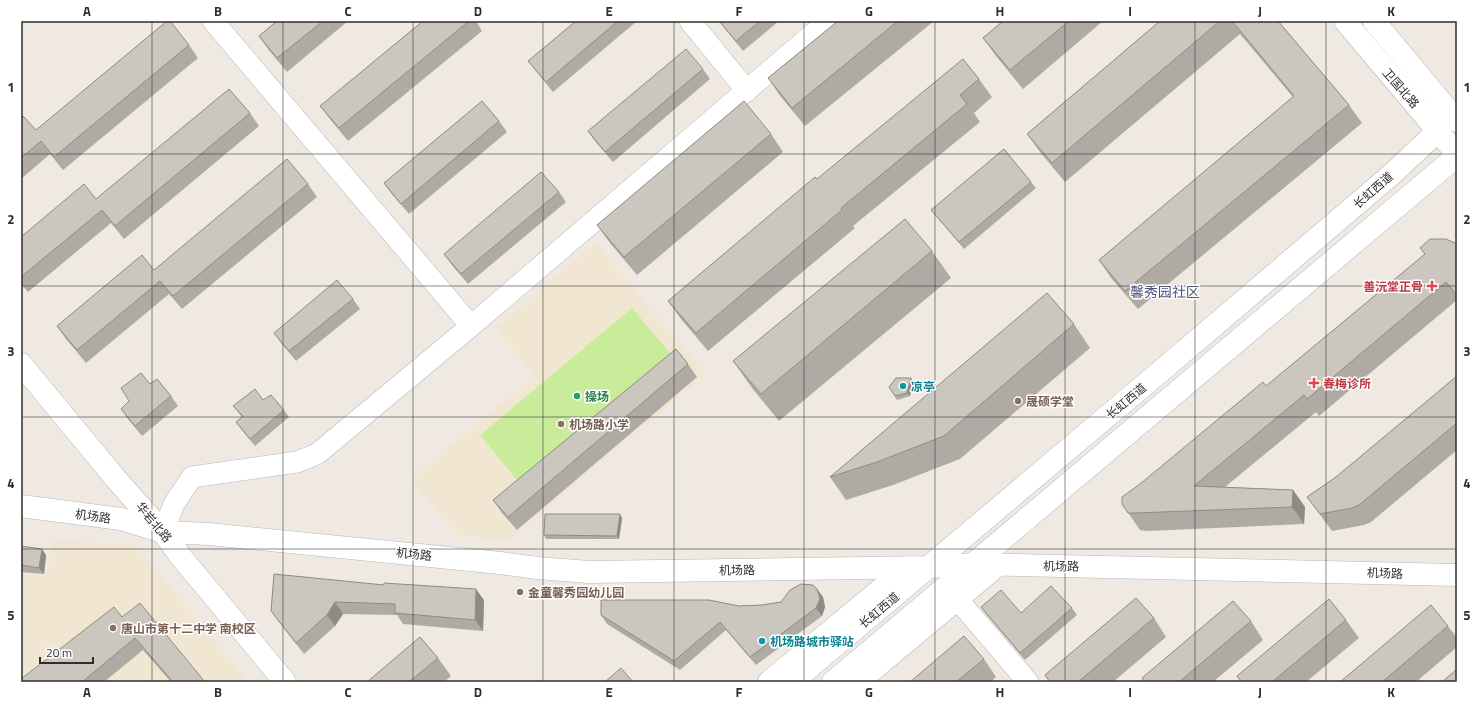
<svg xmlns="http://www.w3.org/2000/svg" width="1478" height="703" font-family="'Titillium Web','Noto Sans SC',sans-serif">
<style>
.education{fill:#f0e6d1}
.pitch{fill:#c9ec9a}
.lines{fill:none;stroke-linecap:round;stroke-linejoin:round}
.minor-casing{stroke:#b4b7c1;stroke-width:22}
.tertiary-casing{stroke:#b4b7c1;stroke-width:23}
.secondary-casing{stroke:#b4b7c1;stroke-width:23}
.minor{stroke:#fff;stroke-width:21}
.tertiary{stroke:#fff;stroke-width:22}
.secondary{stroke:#fff;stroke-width:22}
.wall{fill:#afaba4}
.shaded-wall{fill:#8e8b86}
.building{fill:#cbc7bf;stroke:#8e8b86}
.grid{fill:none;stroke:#2e2e2e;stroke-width:1;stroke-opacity:0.55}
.health-dot{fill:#e0444e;stroke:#fff;stroke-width:1.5}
.culture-dot{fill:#0f9aa8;stroke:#fff;stroke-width:1.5}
.leisure-dot{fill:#2e9e5b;stroke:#fff;stroke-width:1.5}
.education-dot{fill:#8d6e63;stroke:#fff;stroke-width:1.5}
.labels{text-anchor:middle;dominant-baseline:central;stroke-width:3;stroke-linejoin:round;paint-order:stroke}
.street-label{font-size:12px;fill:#2e2e2e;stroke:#fff}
.health-label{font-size:12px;font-weight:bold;fill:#be3a42;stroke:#fff;text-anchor:end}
.culture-label{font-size:12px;font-weight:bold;fill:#0d838f;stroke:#fff;text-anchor:start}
.leisure-label{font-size:12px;font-weight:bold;fill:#27864d;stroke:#fff;text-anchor:start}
.education-label{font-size:12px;font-weight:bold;fill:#785e54;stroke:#fff;text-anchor:start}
.quarter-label{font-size:14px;fill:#4d5680;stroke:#fff}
.neatline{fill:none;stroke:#2e2e2e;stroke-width:1.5}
.grid-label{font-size:13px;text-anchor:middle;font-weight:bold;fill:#2e2e2e}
</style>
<rect width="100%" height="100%" fill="#efe9e1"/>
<g class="education">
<polygon points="595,243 706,374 507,541 458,535 410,479 535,376 495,328"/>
<polygon points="51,541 134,544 249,682 21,682 21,570 48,573"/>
</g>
<polygon class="pitch" points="632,308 674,358 521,485 480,435"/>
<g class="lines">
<g class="minor-casing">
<g id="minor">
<polyline points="213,21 471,326"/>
<polyline points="690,21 747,91"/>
<polyline points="163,532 174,504 192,477 297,462 317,454 471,326 828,21"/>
<polyline points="958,600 1028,682"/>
<polyline points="768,682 907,567"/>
<polyline points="859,682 1000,564"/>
</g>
</g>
<g class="tertiary-casing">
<g id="tertiary">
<polyline points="21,364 116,479 163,532 181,557 285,682"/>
<polyline points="21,506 121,519 163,532 209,534 500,563 538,568 589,572 930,567 974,564 1457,575"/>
<polyline points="792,682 1161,371 1392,174 1438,131"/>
<polyline points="833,682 1457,156"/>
</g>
</g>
<g class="secondary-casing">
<g id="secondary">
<polyline points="1345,21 1457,154"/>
<polyline points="1374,21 1457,121"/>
</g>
</g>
<use href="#minor" class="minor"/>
<use href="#tertiary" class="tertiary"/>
<use href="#secondary" class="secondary"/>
</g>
<g class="wall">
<polygon points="277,21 348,21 287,72 268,49 259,36"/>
<polygon points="423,21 476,21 482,31 348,141 330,119 320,106"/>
<polygon points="576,21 637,21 553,92 536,71 528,61"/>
<polygon points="719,21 779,21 743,51 726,30"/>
<polygon points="838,21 934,21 805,126 781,97 768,78"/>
<polygon points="1003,21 1103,21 1023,89 996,56 983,38"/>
<polygon points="1160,21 1278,21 1349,105 1362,123 1138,309 1111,278 1099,260 1293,97 1240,34 1065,182 1040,152 1027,134"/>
<polygon points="189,45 198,58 63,170 50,154 21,179 21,118 36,130"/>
<polygon points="703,69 710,79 613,162 595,141 588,131"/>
<polygon points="979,79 992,97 974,113 980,122 853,226 855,228 708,351 681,319 668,301 817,179"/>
<polygon points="250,113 259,126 124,239 111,223 28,292 21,284 21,237 96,199"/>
<polygon points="499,121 507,132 409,214 391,193 384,183"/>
<polygon points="771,134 783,152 637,275 610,243 597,225"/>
<polygon points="1031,182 1036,188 964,249 936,216 931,210"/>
<polygon points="308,184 317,197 182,309 169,294 86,363 66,339 57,326 154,270"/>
<polygon points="559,192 566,202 468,284 451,264 444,254"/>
<polygon points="1457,245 1457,300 1319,416 1316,412 1225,487 1293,490 1305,507 1304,524 1147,531 1140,530 1122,504 1140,484 1266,386 1425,254 1420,248"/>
<polygon points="932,251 951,278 779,421 752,388 733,361"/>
<polygon points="353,299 360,309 296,361 281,343 274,333"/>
<polygon points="1074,324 1090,348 960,459 893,485 846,500 830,477"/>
<polygon points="688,364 697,377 517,530 502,513 493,500"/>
<polygon points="1457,376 1457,450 1371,522 1364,525 1332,531 1307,497 1336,477"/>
<polygon points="911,378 913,381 910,396 897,400 889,387"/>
<polygon points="150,384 171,396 178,406 142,436 128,419 121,409"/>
<polygon points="263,400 284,410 289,417 255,446 241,429 236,422 242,417 233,406"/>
<polygon points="622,518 619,539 546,539 544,535"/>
<polygon points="21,546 46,555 44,574 21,572"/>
<polygon points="274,574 484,600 483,631 403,624 397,615 343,614 335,626 304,654 279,622 271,611"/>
<polygon points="823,597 825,607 822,616 756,665 726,630 680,670 607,624 601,615 739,606 762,605"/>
<polygon points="981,607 1021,613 1072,608 1077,615 1025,660 986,614"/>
<polygon points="122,617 205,682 171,682 143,650 104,682 21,682"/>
<polygon points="1154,618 1166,637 1113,682 1050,682 1045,675"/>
<polygon points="1346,620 1359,638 1306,682 1241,682 1237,676"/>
<polygon points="1251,621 1263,640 1213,682 1144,682 1142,678"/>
<polygon points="1448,626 1457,638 1457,647 1416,682 1340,682"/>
<polygon points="438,658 451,676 444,682 367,682"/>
<polygon points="984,659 996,677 990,682 910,682"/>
</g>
<g class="shaded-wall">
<polygon points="911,378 913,381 910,396 907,393"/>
<polygon points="1293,490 1305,507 1304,524 1292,507"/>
<polygon points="620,514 622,518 619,539 617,536"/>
<polygon points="42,549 46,555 44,574 39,568"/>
<polygon points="476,589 484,600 483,631 475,620"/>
<polygon points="817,589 823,597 825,607 822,616 816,608"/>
<polygon points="335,602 343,614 335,626 327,615"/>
</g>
<g class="building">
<polygon points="167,21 170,21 189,45 54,157 41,141 21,158 21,118 23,116 36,130"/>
<polygon points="277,21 323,21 277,58 259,36"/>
<polygon points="423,21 469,21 339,128 320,106"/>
<polygon points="576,21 618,21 546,82 528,61"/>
<polygon points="719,21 760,21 736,41"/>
<polygon points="838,21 898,21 792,108 768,78"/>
<polygon points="1003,21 1069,21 1010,70 983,38"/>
<polygon points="1160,21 1220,21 1052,163 1027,134"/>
<polygon points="1232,21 1278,21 1349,105 1125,291 1099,260 1294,96"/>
<polygon points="686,49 703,69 605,152 588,131"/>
<polygon points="963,59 979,79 960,95 967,104 841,208 842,210 696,333 668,301 815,177 817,179"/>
<polygon points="229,89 250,113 115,226 102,210 21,277 21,237 84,184 96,199"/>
<polygon points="482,101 499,121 401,204 384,183"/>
<polygon points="744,101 771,134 624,257 597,225"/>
<polygon points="1004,149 1031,182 959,242 931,210"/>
<polygon points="287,159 308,184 173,296 160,281 77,350 57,326 142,255 154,270"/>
<polygon points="541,172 559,192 461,274 444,254"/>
<polygon points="905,219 932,251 761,394 733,361"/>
<polygon points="1430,239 1446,239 1455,243 1457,245 1457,295 1446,282 1307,399 1304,395 1194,486 1293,490 1292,507 1135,513 1128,513 1122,504 1122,497 1140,484 1263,382 1266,386 1425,254 1420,248"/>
<polygon points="337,280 353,299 289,351 274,333"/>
<polygon points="1047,293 1074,324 944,436 877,462 830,477"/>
<polygon points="676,349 688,364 508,517 493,500"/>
<polygon points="141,373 150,384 157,379 171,396 135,426 121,409 129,401 121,388"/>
<polygon points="1457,376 1457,423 1359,505 1352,508 1320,514 1307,497 1336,477"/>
<polygon points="896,378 911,378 907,393 895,396 889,387"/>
<polygon points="255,389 263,400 271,395 284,410 250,439 236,422 243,416 233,406"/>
<polygon points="545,514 620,514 617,536 544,535"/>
<polygon points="21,546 42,549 39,568 21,565"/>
<polygon points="274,574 384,585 384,583 476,589 475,620 395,613 395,604 335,602 327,615 296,643 271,611"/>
<polygon points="801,584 813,585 817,589 820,599 816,608 750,657 720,622 674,661 601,615 601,600 709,600 739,606 762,605 781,602 790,590"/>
<polygon points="1051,586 1072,608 1020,653 981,607 1001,590 1021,613"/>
<polygon points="1136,598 1154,618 1078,682 1050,682 1045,675"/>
<polygon points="1329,599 1346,620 1272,682 1242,682 1237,676"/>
<polygon points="1233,601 1251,621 1179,682 1145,682 1142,678"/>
<polygon points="140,603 205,682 173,682 135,638 82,682 21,682 21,679 114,607 122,617"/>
<polygon points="1431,605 1448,626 1382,682 1340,682"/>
<polygon points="964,636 984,659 956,682 910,682"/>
<polygon points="420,637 438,658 409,682 367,682"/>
<polygon points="621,668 633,682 605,682"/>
<polygon points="1457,669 1457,682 1442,682"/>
</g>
<path class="grid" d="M152,21v661M283,21v661M413,21v661M543,21v661M674,21v661M804,21v661M935,21v661M1065,21v661M1195,21v661M1326,21v661M21,154h1436M21,286h1436M21,417h1436M21,549h1436"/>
<g class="health-dot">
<path d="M1430 280h4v4h4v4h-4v4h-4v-4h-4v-4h4z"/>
<path d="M1312 377h4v4h4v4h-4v4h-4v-4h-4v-4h4z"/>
</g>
<g class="culture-dot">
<circle cx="903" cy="386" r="4"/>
<circle cx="762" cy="641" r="4"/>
</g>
<circle class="leisure-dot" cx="577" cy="396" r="4"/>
<g class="education-dot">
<circle cx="1018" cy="401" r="4"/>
<circle cx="561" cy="424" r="4"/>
<circle cx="520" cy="592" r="4"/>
<circle cx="113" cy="628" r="4"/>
</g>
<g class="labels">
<g class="street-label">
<text transform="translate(1401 88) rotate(49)">卫国北路</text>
<text transform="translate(1373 190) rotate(-41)">长虹西道</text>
<text transform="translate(1126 401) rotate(-40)">长虹西道</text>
<text transform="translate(93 516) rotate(8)">机场路</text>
<text transform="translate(154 522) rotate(50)">华岩北路</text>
<text transform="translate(414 554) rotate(6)">机场路</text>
<text transform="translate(1061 566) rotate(1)">机场路</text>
<text transform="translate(737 570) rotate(-1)">机场路</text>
<text transform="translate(1385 573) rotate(2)">机场路</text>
<text transform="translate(879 610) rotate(-40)">长虹西道</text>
</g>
<g class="health-label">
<text x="1423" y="286">善沅堂正骨</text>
<text x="1323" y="383" text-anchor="start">春梅诊所</text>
</g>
<g class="culture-label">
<text x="911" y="386">凉亭</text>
<text x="770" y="641">机场路城市驿站</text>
</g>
<g class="leisure-label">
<text x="585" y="396">操场</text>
</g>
<g class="education-label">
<text x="1026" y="401">晟硕学堂</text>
<text x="569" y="424">机场路小学</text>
<text x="528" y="592">金童馨秀园幼儿园</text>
<text x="121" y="628">唐山市第十二中学 南校区</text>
</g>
<g class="quarter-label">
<text x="1165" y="291">馨秀园社区</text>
</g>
</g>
<rect width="1478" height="703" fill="none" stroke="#ffffff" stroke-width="44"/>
<path d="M40 657v6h53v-6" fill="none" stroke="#2e2e2e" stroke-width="2"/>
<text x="46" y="657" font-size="12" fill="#2e2e2e" stroke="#ffffff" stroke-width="3" paint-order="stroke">20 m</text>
<rect x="22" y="22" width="1434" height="659" class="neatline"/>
<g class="grid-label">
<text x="87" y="16">A</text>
<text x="218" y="16">B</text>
<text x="348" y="16">C</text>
<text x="478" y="16">D</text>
<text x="609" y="16">E</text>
<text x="739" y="16">F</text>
<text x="869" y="16">G</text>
<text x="1000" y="16">H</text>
<text x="1130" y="16">I</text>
<text x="1260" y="16">J</text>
<text x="1391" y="16">K</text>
<text x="11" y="92">1</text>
<text x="1467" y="92">1</text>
<text x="11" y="224">2</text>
<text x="1467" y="224">2</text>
<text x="11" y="356">3</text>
<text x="1467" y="356">3</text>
<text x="11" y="488">4</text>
<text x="1467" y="488">4</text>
<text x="11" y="620">5</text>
<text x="1467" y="620">5</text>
<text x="87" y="697">A</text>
<text x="218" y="697">B</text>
<text x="348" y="697">C</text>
<text x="478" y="697">D</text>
<text x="609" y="697">E</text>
<text x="739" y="697">F</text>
<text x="869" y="697">G</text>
<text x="1000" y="697">H</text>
<text x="1130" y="697">I</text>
<text x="1260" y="697">J</text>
<text x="1391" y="697">K</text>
</g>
</svg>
